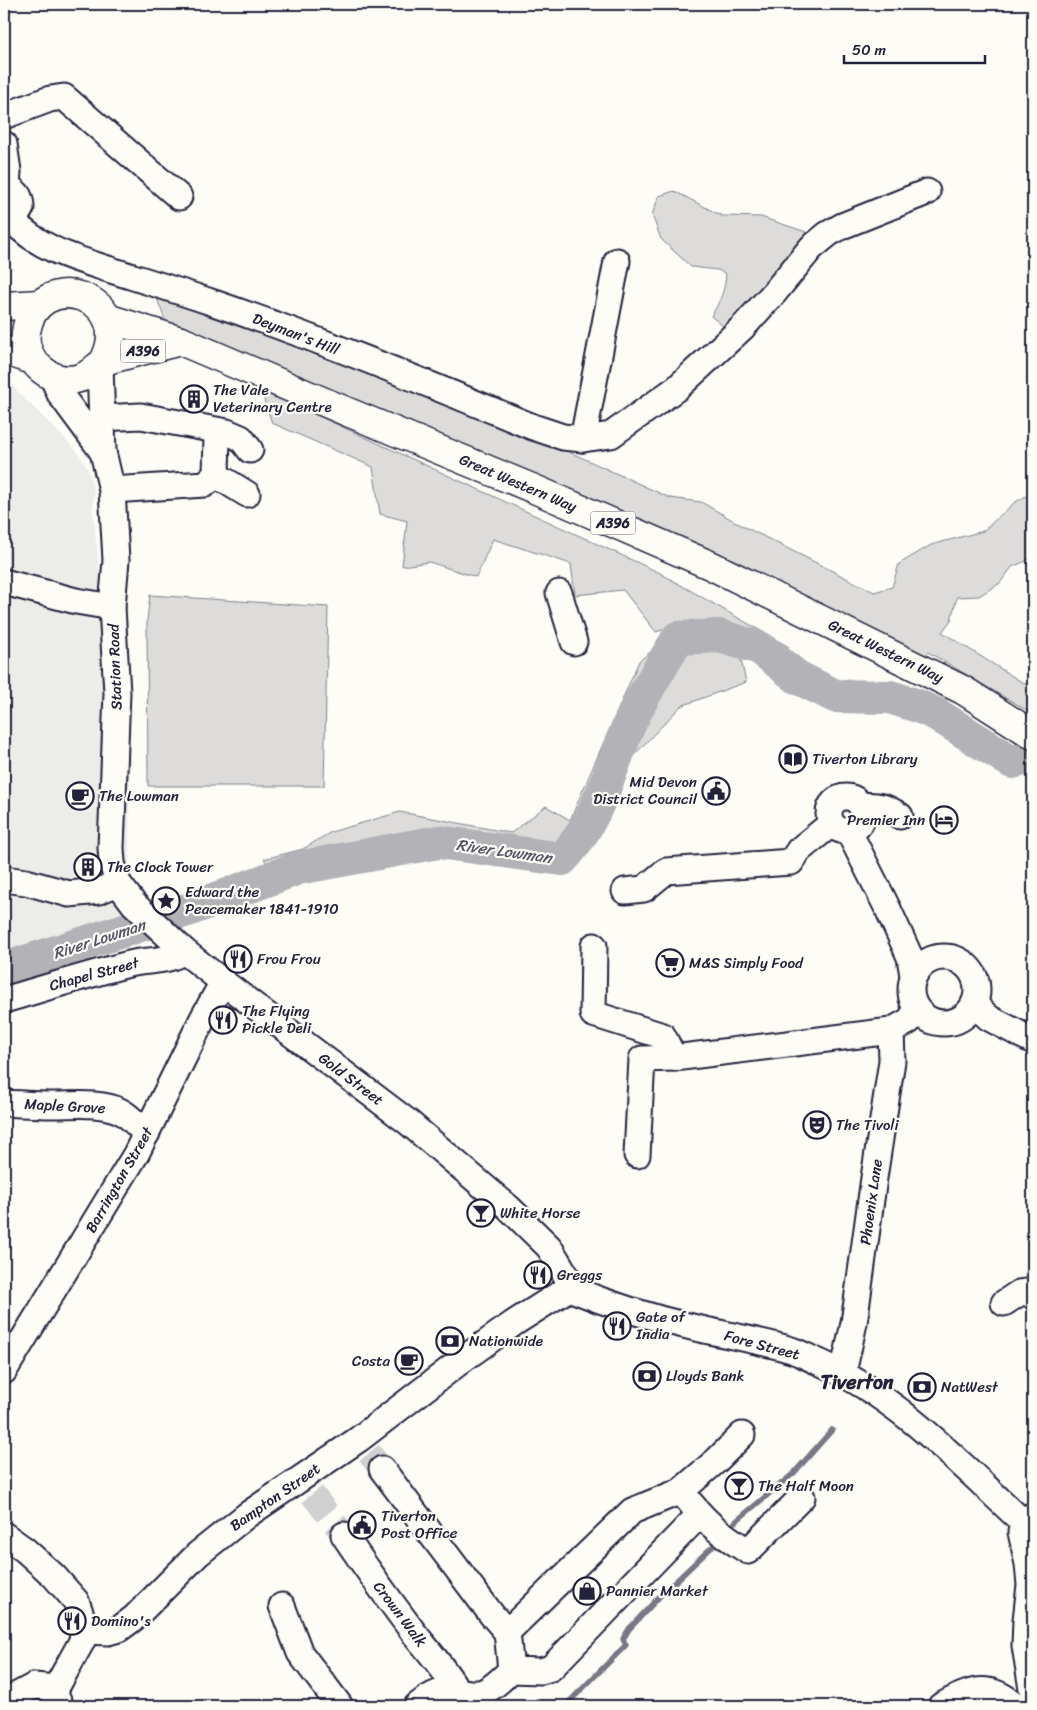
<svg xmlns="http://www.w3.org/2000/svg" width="1037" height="1710" font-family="Sriracha,sans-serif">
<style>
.built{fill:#ecece9}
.green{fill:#dddcdb;stroke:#807f8b}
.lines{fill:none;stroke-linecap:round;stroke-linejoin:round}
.stream{stroke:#787885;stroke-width:5.5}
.river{stroke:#b2b2b7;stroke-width:34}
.minor-tunnel{stroke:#d1d0d1;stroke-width:25;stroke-dasharray:25 12;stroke-linecap:butt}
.minor-casing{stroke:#22223b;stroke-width:29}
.major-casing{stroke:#22223b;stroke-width:31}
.minor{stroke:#fdfcf7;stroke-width:25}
.major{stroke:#fdfcf7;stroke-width:28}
.labels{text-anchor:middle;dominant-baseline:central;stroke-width:4.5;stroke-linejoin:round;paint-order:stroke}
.shield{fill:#fdfcf7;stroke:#646373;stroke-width:1}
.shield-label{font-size:14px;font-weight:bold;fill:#22223b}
.street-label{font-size:15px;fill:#22223b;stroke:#fdfcf7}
.poi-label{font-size:15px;fill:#22223b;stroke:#fdfcf7;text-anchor:start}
.water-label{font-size:16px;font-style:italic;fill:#545466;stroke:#fdfcf7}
.district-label{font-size:20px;font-weight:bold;fill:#22223b;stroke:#fdfcf7}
</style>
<rect width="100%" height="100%" fill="#fdfcf7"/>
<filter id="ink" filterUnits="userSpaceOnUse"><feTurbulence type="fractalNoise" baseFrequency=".02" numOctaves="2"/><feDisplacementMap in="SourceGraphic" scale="10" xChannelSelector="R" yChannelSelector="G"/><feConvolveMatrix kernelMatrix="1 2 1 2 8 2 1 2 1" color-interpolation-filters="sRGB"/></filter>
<g filter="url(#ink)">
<polygon class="built" points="4,378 76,450 88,470 94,490 93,510 99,567 130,758 128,944 4,976"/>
<g class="green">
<path d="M674,191l48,25 39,1 45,15 -76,100 -19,-16c9,-14 14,-26 15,-42l-8,-4 -27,-3 -30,-28 -9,-24 7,-19z"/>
<polygon points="155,293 459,406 576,455 670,498 701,502 741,525 874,592 892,587 899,564 931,545 983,531 1014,503 1033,492 1033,558 1012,567 1000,583 979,596 957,597 951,620 942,632 1020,681 1033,687 1033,714 928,652 924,657 166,323"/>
<polygon points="260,389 658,572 789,647 756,663 693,620 656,632 623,590 575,595 571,564 493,539 476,577 429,562 402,566 407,521 380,514 373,467 272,423"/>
<polygon points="150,595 328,607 324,786 148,786 147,620"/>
<polygon points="666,640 740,656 746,682 681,706 635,754 579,865 466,846 362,863 281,882 264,859 303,849 331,832 400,812 511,833 546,806 570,820 639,661"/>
</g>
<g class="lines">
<g class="stream">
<polyline points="735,1522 794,1473 832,1430"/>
<polyline points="565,1706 626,1645 623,1639 629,1629 659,1597 713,1546"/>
</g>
<path class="river" d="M4,969l186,-60 108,-41 140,-26 124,17c36,-38 46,-85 66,-132 14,-32 33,-60 50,-89l41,-2 41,12 37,29 38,19 55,1 28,9 18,8 76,48 16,-4 5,-4"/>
<g class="minor-tunnel">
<polyline points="369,1453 382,1469"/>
<polyline points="312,1494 344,1535"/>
</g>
<g class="minor-casing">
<g id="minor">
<polyline points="4,116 50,99 64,97 179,197"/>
<polyline points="4,144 8,171 7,187"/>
<path d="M4,187c12,2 17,9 17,21l-8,13 -9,1"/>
<path d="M13,221c27,29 65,38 101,50 32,10 65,20 97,31 109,37 215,81 322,125l30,10 20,2 28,-4 66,-47 66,-61 31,-34 37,-45 17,-14 14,-8 85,-34"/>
<polyline points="100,366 103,452 112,490 116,560 112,607 117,693 111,848 112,863 118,883 134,904 184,951 223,982 408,1122 509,1208 549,1247 567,1277 569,1288"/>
<polyline points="52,376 60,394 103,452"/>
<polyline points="101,418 141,416 227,432 241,438 250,450"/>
<polyline points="583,439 617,261"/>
<polyline points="216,475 247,494"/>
<polyline points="112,490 205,484 216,475 217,436"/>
<polyline points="4,582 76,601 112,607"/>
<polyline points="559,593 574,642"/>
<circle cx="846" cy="814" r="17"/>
<path d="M861,806c16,-2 26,1 39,10"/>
<polyline points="849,832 888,909 910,957 913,976"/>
<polyline points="4,879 26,882 69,894 99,891 118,883"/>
<polyline points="625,891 644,889 666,871 791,862 799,850 831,824"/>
<polyline points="594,946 593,1014 663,1036 674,1058"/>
<circle cx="944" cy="990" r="33"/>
<path d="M4,1000c41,-12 83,-25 125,-36 19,-5 38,-1 55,-13"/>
<polyline points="974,1004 989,1018 1033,1041"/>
<path d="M4,1103c17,1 34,2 51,2 20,0 46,-3 65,6 11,5 17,16 27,22"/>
<polyline points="637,1155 642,1059 674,1058 891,1031 909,1021 917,1010"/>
<path d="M569,1288c41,17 83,30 127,40 30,7 62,12 92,21 11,3 21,9 31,13 81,36 141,102 205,161"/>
<polyline points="1004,1303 1019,1293 1027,1292 1033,1296"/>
<polyline points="4,1371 136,1154 203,1018 223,982"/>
<polyline points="843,1373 854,1323 874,1178 892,1061 891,1031"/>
<polyline points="382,1469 492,1615 507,1632"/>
<polyline points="681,1491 717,1460 742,1435"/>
<polyline points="1033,1515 1024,1523 1021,1532 1028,1564 1030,1585 1026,1620 1025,1646 1033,1695"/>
<polyline points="4,1535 25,1550 54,1576 76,1601 81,1615 83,1631 82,1641 56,1688 56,1696 61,1706"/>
<path d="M344,1535c22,33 46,66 70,98 15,19 32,37 44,59"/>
<polyline points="282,1606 300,1653 340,1706"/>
<polyline points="83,1631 108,1632 119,1629 134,1618 198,1554 247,1515 359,1439 462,1360 514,1323 569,1288"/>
<polyline points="511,1670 541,1671 551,1668 699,1515"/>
<polyline points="4,1702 34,1686 56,1688"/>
<path d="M417,1706c16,-13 25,-17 47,-14 6,1 13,2 19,0 10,-4 20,-14 28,-22l-4,-38 125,-121 49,-20c22,29 36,41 67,60l54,-54"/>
<path d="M941,1706c29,-16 47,-25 75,0"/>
</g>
</g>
<g class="major-casing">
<g id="major">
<polyline points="4,306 40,304"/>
<polyline points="107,318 181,341 343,410 539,491 712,566 963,690 1033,735"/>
<polyline points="4,350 32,360"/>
<path d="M104,361c34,-66 -68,-96 -78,-29 -4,30 28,56 57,45 10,-4 17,-15 25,-17 24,-7 49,-13 73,-19"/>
</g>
</g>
<use href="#minor" class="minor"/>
<use href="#major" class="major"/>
</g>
</g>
<defs>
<g id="building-ring" transform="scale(1.4375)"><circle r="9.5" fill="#fdfcf7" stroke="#22223b" stroke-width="1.5"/><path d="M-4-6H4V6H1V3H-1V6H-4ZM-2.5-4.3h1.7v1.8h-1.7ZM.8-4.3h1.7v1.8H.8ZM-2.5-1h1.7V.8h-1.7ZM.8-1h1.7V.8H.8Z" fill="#22223b"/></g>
<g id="library-ring" transform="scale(1.4375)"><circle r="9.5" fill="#fdfcf7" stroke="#22223b" stroke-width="1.5"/><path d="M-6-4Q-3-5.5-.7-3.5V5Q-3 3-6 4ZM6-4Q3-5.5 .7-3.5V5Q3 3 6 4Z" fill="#22223b"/></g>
<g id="civic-ring" transform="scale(1.4375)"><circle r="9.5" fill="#fdfcf7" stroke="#22223b" stroke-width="1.5"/><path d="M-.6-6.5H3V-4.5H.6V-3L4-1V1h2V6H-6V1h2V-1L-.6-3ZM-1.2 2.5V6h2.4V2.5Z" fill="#22223b"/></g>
<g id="cafe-ring" transform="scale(1.4375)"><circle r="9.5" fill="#fdfcf7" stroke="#22223b" stroke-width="1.5"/><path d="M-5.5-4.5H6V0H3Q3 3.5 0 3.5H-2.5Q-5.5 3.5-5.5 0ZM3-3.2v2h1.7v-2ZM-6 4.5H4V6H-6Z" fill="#22223b"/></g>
<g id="hotel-ring" transform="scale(1.4375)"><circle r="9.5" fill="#fdfcf7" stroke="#22223b" stroke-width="1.5"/><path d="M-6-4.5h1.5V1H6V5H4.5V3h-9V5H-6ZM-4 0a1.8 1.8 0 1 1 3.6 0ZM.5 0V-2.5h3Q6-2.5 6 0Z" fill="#22223b"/></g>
<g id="sight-ring" transform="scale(1.4375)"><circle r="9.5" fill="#fdfcf7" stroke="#22223b" stroke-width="1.5"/><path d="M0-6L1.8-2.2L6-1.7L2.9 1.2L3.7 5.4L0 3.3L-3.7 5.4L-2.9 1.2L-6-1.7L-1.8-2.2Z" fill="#22223b"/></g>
<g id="restaurant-ring" transform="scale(1.4375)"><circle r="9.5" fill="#fdfcf7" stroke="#22223b" stroke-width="1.5"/><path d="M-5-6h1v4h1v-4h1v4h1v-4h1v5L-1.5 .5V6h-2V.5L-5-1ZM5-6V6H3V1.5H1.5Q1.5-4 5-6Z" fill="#22223b"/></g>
<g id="supermarket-ring" transform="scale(1.4375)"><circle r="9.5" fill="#fdfcf7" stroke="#22223b" stroke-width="1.5"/><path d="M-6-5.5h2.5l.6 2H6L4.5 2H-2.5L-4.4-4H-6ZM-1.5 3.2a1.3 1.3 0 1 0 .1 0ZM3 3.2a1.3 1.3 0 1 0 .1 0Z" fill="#22223b"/></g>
<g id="theatre-ring" transform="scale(1.4375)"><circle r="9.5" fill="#fdfcf7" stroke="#22223b" stroke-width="1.5"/><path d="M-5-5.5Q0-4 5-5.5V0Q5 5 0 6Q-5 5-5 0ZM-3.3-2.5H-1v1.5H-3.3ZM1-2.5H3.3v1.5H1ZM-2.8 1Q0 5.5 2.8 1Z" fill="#22223b"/></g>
<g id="bar-ring" transform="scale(1.4375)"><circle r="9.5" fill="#fdfcf7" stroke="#22223b" stroke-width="1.5"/><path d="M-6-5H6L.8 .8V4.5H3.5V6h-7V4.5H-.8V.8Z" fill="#22223b"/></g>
<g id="bank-ring" transform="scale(1.4375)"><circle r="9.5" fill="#fdfcf7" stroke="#22223b" stroke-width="1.5"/><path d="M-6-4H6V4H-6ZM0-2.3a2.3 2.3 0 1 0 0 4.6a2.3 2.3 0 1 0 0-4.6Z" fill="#22223b"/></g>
<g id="shop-ring" transform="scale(1.4375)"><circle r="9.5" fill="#fdfcf7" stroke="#22223b" stroke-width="1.5"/><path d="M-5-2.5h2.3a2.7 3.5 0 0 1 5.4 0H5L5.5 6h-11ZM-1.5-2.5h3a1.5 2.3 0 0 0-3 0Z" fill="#22223b"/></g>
</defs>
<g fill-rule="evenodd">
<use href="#building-ring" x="194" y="399"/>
<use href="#library-ring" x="793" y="759"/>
<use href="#civic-ring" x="716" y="791"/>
<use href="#cafe-ring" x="80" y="796"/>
<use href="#hotel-ring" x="944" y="820"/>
<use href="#building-ring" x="88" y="867"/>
<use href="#sight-ring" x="166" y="901"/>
<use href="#restaurant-ring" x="238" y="959"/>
<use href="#supermarket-ring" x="670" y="963"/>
<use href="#restaurant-ring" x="223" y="1020"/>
<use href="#theatre-ring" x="817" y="1125"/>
<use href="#bar-ring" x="481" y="1213"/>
<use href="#restaurant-ring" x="538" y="1275"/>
<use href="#restaurant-ring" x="617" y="1326"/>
<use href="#bank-ring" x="450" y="1341"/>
<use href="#cafe-ring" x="409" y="1361"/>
<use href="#bank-ring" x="647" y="1376"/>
<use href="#bank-ring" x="922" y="1387"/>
<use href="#bar-ring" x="739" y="1486"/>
<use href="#civic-ring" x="362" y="1525"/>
<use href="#shop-ring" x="587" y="1591"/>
<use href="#restaurant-ring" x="72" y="1621"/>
</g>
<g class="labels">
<g class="shield">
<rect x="120.5" y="339.5" width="45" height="23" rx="4"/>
<rect x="590.5" y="511.5" width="45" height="23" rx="4"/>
</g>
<g class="shield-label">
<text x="143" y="351">A396</text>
<text x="613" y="523">A396</text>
</g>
<g class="street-label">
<text transform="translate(296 334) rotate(21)">Deyman's Hill</text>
<text transform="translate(518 483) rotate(23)">Great Western Way</text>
<text transform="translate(886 651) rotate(26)">Great Western Way</text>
<text transform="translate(115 667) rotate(-92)">Station Road</text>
<text transform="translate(94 974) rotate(-15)">Chapel Street</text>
<text transform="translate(351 1079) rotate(37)">Gold Street</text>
<text transform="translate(65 1106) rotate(3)">Maple Grove</text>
<text transform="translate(119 1180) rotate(-60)">Barrington Street</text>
<text transform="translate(871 1202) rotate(-82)">Phoenix Lane</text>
<text transform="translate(762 1345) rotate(15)">Fore Street</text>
<text transform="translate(275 1497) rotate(-35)">Bampton Street</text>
<text transform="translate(400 1614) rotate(53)">Crown Walk</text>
</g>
<g class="poi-label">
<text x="213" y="390">The Vale<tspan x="213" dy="17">Veterinary Centre</tspan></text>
<text x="812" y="759">Tiverton Library</text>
<text x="697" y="782" text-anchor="end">Mid Devon<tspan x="697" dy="17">District Council</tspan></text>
<text x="99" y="796">The Lowman</text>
<text x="925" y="820" text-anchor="end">Premier Inn</text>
<text x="107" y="867">The Clock Tower</text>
<text x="185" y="892">Edward the<tspan x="185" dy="17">Peacemaker 1841-1910</tspan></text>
<text x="257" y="959">Frou Frou</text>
<text x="689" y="963">M&amp;S Simply Food</text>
<text x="242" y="1011">The Flying<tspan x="242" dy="17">Pickle Deli</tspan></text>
<text x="836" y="1125">The Tivoli</text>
<text x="500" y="1213">White Horse</text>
<text x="557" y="1275">Greggs</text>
<text x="636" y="1317">Gate of<tspan x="636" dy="17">India</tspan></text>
<text x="469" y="1341">Nationwide</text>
<text x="390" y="1361" text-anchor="end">Costa</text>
<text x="666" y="1376">Lloyds Bank</text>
<text x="941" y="1387">NatWest</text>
<text x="758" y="1486">The Half Moon</text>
<text x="381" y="1516">Tiverton<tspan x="381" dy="17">Post Office</tspan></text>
<text x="606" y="1591">Pannier Market</text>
<text x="91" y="1621">Domino's</text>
</g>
<g class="water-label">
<text transform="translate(504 851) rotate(8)">River Lowman</text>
<text transform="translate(99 939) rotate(-18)">River Lowman</text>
</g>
<g class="district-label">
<text x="857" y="1382">Tiverton</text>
</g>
</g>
<rect width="1037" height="1710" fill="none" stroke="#fdfcf7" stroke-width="20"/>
<rect x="10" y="10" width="1017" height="1690" fill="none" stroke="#22223b" stroke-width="2" filter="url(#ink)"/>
<path d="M844 55v8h141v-8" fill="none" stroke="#22223b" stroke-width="2.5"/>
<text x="852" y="55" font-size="15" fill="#22223b" stroke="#fdfcf7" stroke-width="4" paint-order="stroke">50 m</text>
</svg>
